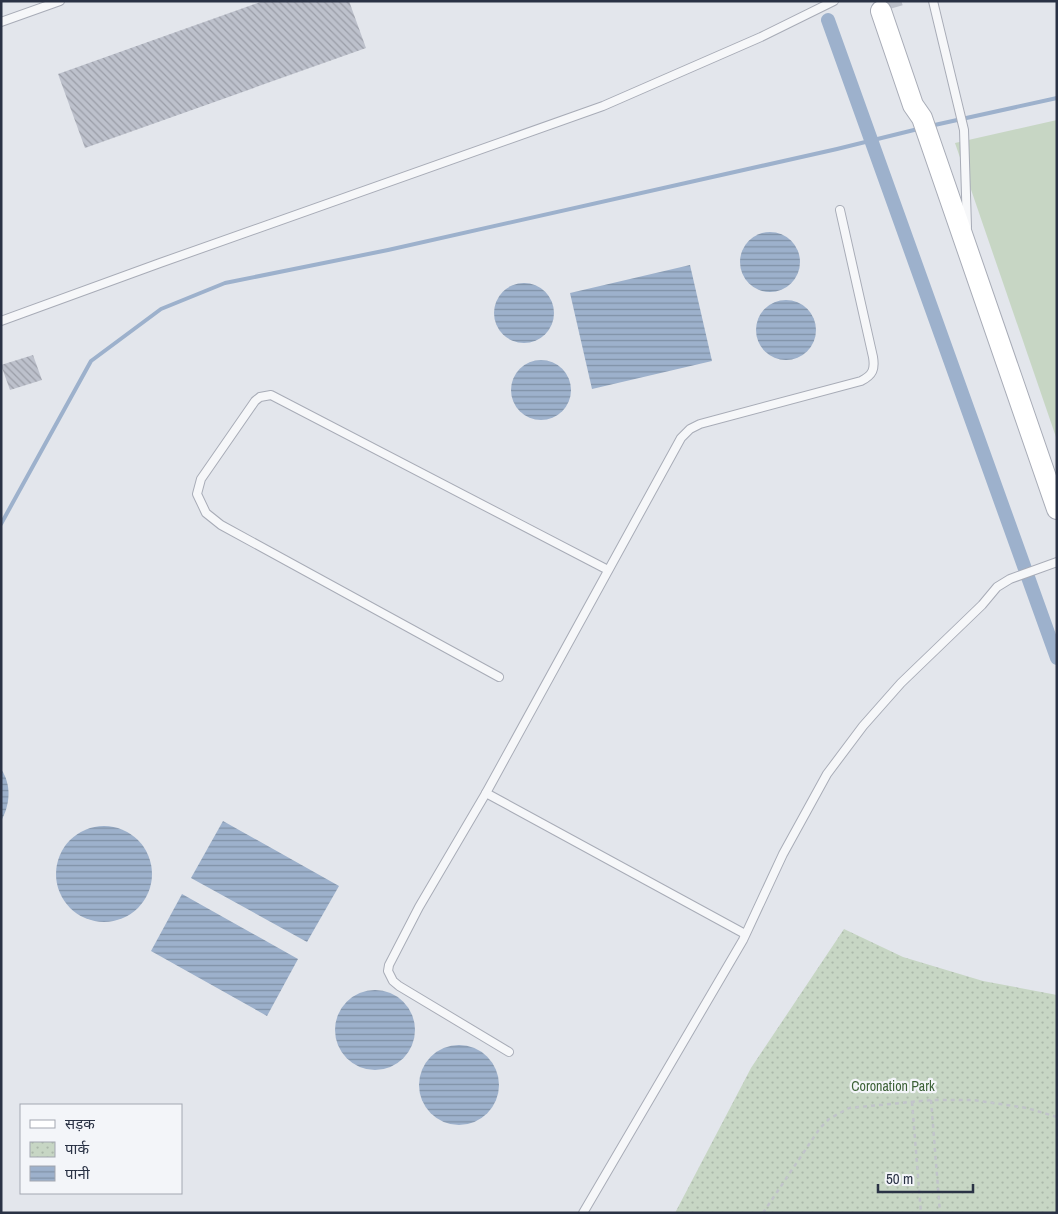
<svg xmlns="http://www.w3.org/2000/svg" width="1058" height="1214" font-family="'Archivo Narrow','Noto Sans Devanagari',sans-serif">
<style>
.grass{fill:#c7d6c4}
.park{fill:url(#park-dots)}
.water{fill:url(#water-rules)}
.lines{fill:none;stroke-linecap:round;stroke-linejoin:round}
.stream{stroke:#9db1cc;stroke-width:4}
.canal{stroke:#9db1cc;stroke-width:14}
.building{fill:url(#building-back-hatch)}
.secondary-tunnel{stroke:#bec2cb;stroke-width:20;stroke-dasharray:20 10;stroke-linecap:butt}
.lane-casing{stroke:#a8acb7;stroke-width:10}
.secondary-casing{stroke:#a8acb7;stroke-width:22}
.path{stroke:#c1c4ca;stroke-width:2.5;stroke-dasharray:4 4;stroke-linecap:butt}
.lane{stroke:#f6f7f9;stroke-width:8}
.secondary{stroke:#fff;stroke-width:20}
.labels{text-anchor:middle;dominant-baseline:central;stroke-width:4.5;stroke-linejoin:round;paint-order:stroke}
.park-label{font-size:14px;fill:#3c6137;stroke:#f3f5f9}
</style>
<defs>
<pattern id="park-dots" width="8" height="8" patternUnits="userSpaceOnUse" patternTransform="scale(1.25)"><rect width="8" height="8" fill="#c7d6c4"/><path d="M2 2h.1M6 6h.1" fill="none" stroke="#abb8aa" stroke-width="1.8" stroke-linecap="round"/></pattern>
<pattern id="water-rules" width="6" height="5" patternUnits="userSpaceOnUse" patternTransform="scale(1.25)"><rect width="6" height="5" fill="#9db1cc"/><path d="M0 2.5h6" fill="none" stroke="#8091a7"/></pattern>
<pattern id="building-back-hatch" width="6" height="6" patternUnits="userSpaceOnUse" patternTransform="scale(1.25)"><rect width="6" height="6" fill="#bdc1cc"/><path d="M-1 5l2 2M0 0l6 6M5-1l2 2" fill="none" stroke="#9a9da7"/></pattern>
</defs>
<rect width="100%" height="100%" fill="#e3e6ec"/>
<polygon class="grass" points="1057,120 1057,440 955,143"/>
<polygon class="park" points="844,929 903,957 983,981 1057,995 1057,1213 675,1213 751,1068"/>
<g class="water">
<circle cx="770" cy="262" r="30"/>
<polygon points="690,265 712,361 592,389 570,293"/>
<circle cx="524" cy="313" r="30"/>
<circle cx="786" cy="330" r="30"/>
<circle cx="541" cy="390" r="30"/>
<path d="M1,769c11,16 9,36 0,52z"/>
<polygon points="223,821 339,886 307,942 191,878"/>
<circle cx="104" cy="874" r="48"/>
<polygon points="182,894 298,959 267,1016 151,951"/>
<circle cx="375" cy="1030" r="40"/>
<circle cx="459" cy="1085" r="40"/>
</g>
<g class="lines">
<g class="stream">
<polyline points="930,126 1057,98"/>
<polyline points="1,524 91,361 161,309 225,283 388,250 837,149 918,129"/>
</g>
<polyline class="canal" points="828,20 1057,658"/>
</g>
<g class="building">
<polygon points="263,1 349,1 366,48 85,148 58,74"/>
<polygon points="33,355 42,380 10,390 1,365"/>
</g>
<g class="lines">
<polyline class="secondary-tunnel" points="891,1 893,8"/>
<g class="lane-casing">
<g id="lane">
<polyline points="933,1 964,130 967,227"/>
<polyline points="1,22 60,1"/>
<polyline points="1,321 160,263 603,106 761,37 834,1"/>
<polyline points="499,677 221,525 206,513 197,494 201,479 255,401 260,397 271,395 608,570"/>
<polyline points="486,793 419,907 389,965 388,971 393,981 399,986 509,1052"/>
<path d="M745,934l-259,-141 195,-355 9,-9 10,-5 161,-43c12,-6 14,-12 12,-24l-33,-147"/>
<polyline points="583,1213 743,940 783,854 827,774 863,726 901,683 982,605 997,587 1010,579 1057,562"/>
</g>
</g>
<g class="secondary-casing">
<polyline id="secondary" points="881,11 913,105 922,118 1057,509"/>
</g>
<g class="path">
<polyline points="931,1100 940,1213"/>
<polyline points="912,1102 921,1213"/>
<polyline points="763,1213 820,1128 829,1119 849,1108 931,1100 973,1100 1027,1108 1057,1117"/>
</g>
<use href="#lane" class="lane"/>
<use href="#secondary" class="secondary"/>
</g>
<g class="labels">
<g class="park-label">
<text x="893" y="1086">Coronation Park</text>
</g>
</g>
<rect width="1058" height="1214" fill="none" stroke="#2a3245" stroke-width="5"/>
<rect x="20" y="1104" width="162" height="90" fill="#f3f5f9" stroke="#a3a7b1"/>
<rect x="30" y="1120" width="25" height="8" fill="#ffffff" stroke="#a3a7b1"/>
<text x="65" y="1129" font-size="15" fill="#2a3245">सड़क</text>
<rect x="30" y="1142" width="25" height="15" fill="url(#park-dots)" stroke="#a3a7b1"/>
<text x="65" y="1154" font-size="15" fill="#2a3245">पार्क</text>
<rect x="30" y="1166" width="25" height="15" fill="url(#water-rules)" stroke="#a3a7b1"/>
<text x="65" y="1179" font-size="15" fill="#2a3245">पानी</text>
<path d="M878 1184v8h95v-8" fill="none" stroke="#2a3245" stroke-width="2.5"/>
<text x="886" y="1184" font-size="15" fill="#2a3245" stroke="#f3f5f9" stroke-width="4" paint-order="stroke">50 m</text>
</svg>
